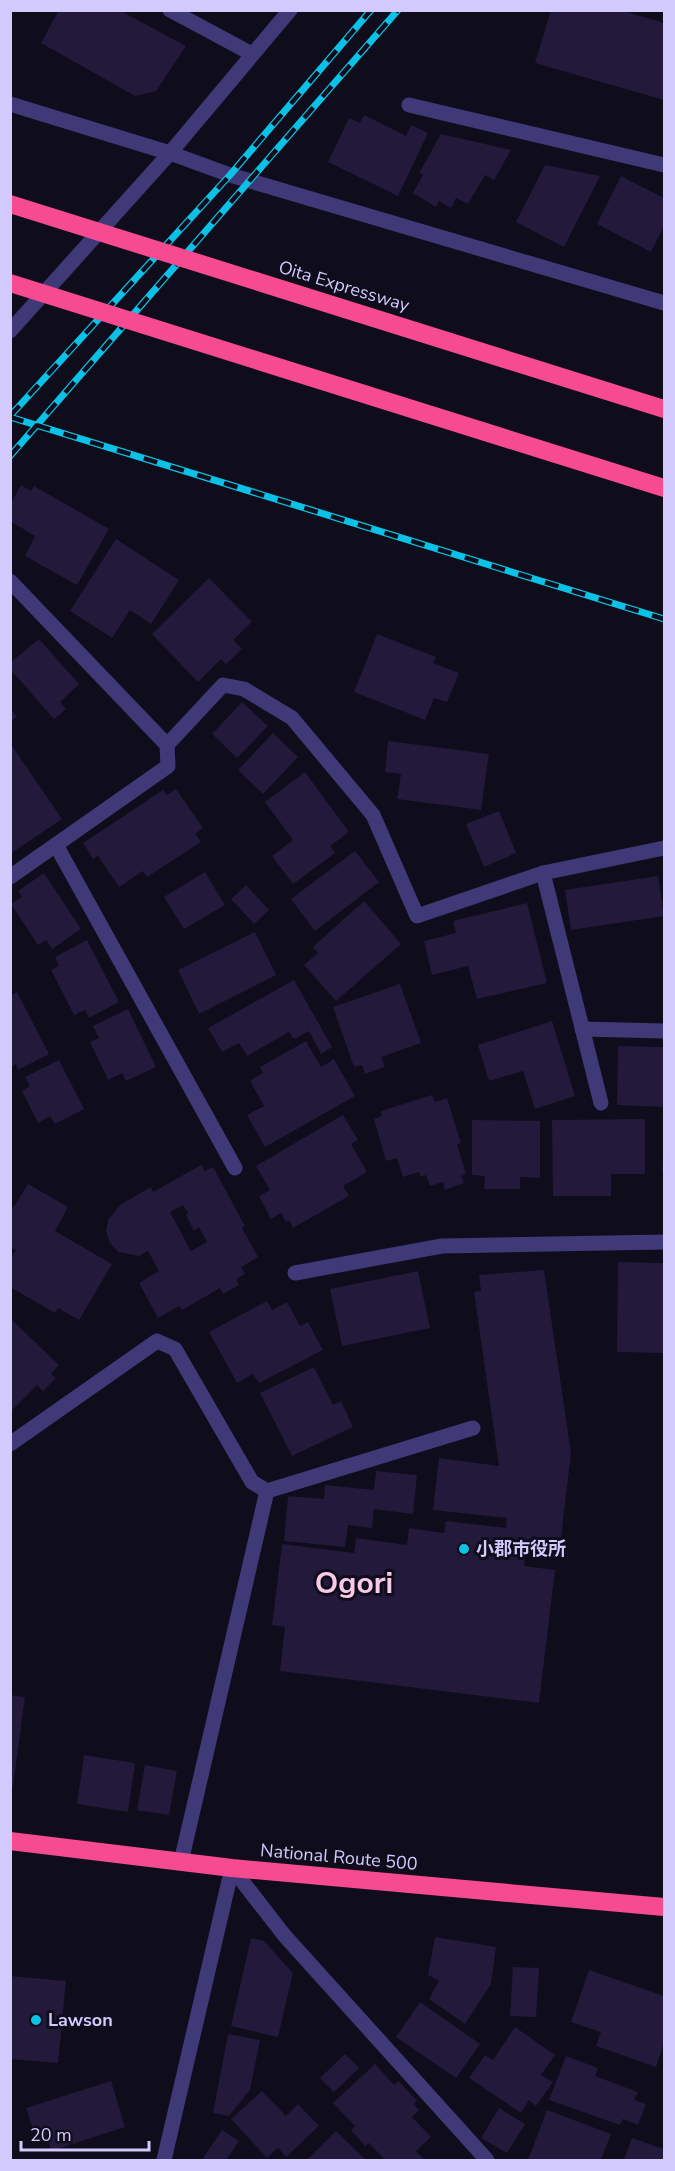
<svg xmlns="http://www.w3.org/2000/svg" width="675" height="2171" font-family="'Nunito Sans','Noto Sans JP',sans-serif">
<style>
.building{fill:#22193b;fill-rule:evenodd}
.lines{fill:none;stroke-linecap:round;stroke-linejoin:round}
.minor{stroke:#403978;stroke-width:15}
.highway{stroke:#f64a91;stroke-width:18}
.rail-casing{stroke:#0bc2e6;stroke-width:7}
.rail{stroke:#0f0c1b;stroke-width:4.5;stroke-dasharray:14;stroke-linecap:butt}
.highway-bridge{stroke:#f64a91;stroke-width:18}
.poi-dot{fill:#0bc2e6;stroke:#0f0c1b;stroke-width:2}
.labels{text-anchor:middle;dominant-baseline:central;stroke-width:6;stroke-linejoin:round;paint-order:stroke}
.street-label{font-size:18px;fill:#d2c9fc;stroke:#0f0c1b}
.poi-label{font-size:18px;font-weight:bold;fill:#d2c9fc;stroke:#0f0c1b;text-anchor:start}
.town-label{font-size:30px;font-weight:bold;fill:#fccae7;stroke:#0f0c1b}
</style>
<rect width="100%" height="100%" fill="#0f0c1b"/>
<g class="building">
<polygon points="59,10 119,10 186,46 156,91 135,96 41,43"/>
<polygon points="551,10 620,10 664,23 664,100 535,63"/>
<polygon points="364,115 406,136 411,125 428,133 398,196 328,162 349,118 360,123"/>
<polygon points="441,134 511,150 494,180 485,175 468,204 456,198 451,208 439,201 436,207 413,193 423,175 419,173"/>
<polygon points="545,165 600,176 564,247 516,222"/>
<polygon points="621,176 664,198 664,226 651,252 597,224"/>
<polygon points="21,485 31,491 34,486 109,529 77,585 25,556 35,536 10,521 10,505"/>
<polygon points="116,539 179,580 151,624 130,610 112,638 70,611"/>
<polygon points="209,578 252,622 233,640 242,649 226,664 221,659 198,682 152,634"/>
<polygon points="377,634 436,657 433,663 459,673 447,702 434,698 425,720 354,692"/>
<polygon points="39,639 79,684 60,702 66,709 54,719 10,669 10,663"/>
<polygon points="242,702 268,726 237,758 212,734"/>
<polygon points="10,708 17,717 10,721"/>
<polygon points="273,733 298,757 263,794 238,770"/>
<polygon points="388,741 489,754 481,810 397,799 401,774 385,772"/>
<polygon points="10,743 62,819 10,854"/>
<polygon points="305,772 349,832 330,846 335,853 293,884 272,856 293,840 265,802"/>
<polygon points="176,789 203,828 195,834 201,842 147,877 143,871 119,887 98,856 93,859 83,843 163,790 167,795"/>
<polygon points="499,811 516,853 484,867 466,824"/>
<polygon points="355,851 379,882 315,931 291,899"/>
<polygon points="205,872 225,905 184,929 164,897"/>
<polygon points="44,873 81,929 52,949 46,940 38,945 11,904 22,897 18,891"/>
<polygon points="658,876 664,916 571,930 565,890"/>
<polygon points="246,885 269,910 254,924 231,899"/>
<polygon points="364,901 401,944 336,1001 304,965 318,953 313,947"/>
<polygon points="527,903 547,983 477,999 468,966 432,975 424,941 456,933 453,921"/>
<polygon points="255,932 276,975 199,1014 178,970"/>
<polygon points="87,940 119,1002 89,1018 85,1010 74,1015 51,970 59,966 55,957"/>
<polygon points="294,980 332,1047 321,1054 309,1031 294,1039 289,1032 247,1056 239,1043 222,1052 208,1028"/>
<polygon points="400,984 421,1043 381,1057 385,1067 365,1074 362,1065 354,1067 333,1007"/>
<polygon points="17,992 49,1054 18,1070 16,1064 10,1067 10,996"/>
<polygon points="128,1009 156,1067 126,1081 122,1073 108,1080 90,1042 99,1038 93,1026"/>
<polygon points="552,1021 575,1096 535,1109 523,1071 489,1081 478,1045"/>
<polygon points="306,1041 321,1067 334,1059 355,1096 265,1147 247,1115 264,1106 250,1081 263,1073 260,1067"/>
<polygon points="618,1046 664,1047 664,1107 617,1105"/>
<polygon points="59,1060 84,1109 55,1124 50,1116 38,1123 22,1091 30,1086 25,1077"/>
<polygon points="432,1095 435,1102 447,1098 461,1143 457,1144 466,1174 461,1176 464,1183 445,1190 443,1182 430,1186 426,1175 421,1177 419,1172 403,1177 397,1158 386,1161 374,1119 382,1116 381,1111"/>
<polygon points="343,1115 358,1140 351,1144 367,1172 343,1186 349,1196 293,1228 289,1220 286,1222 281,1213 271,1219 259,1196 270,1190 256,1166"/>
<polygon points="645,1119 645,1174 611,1174 611,1196 553,1196 552,1120"/>
<polygon points="472,1120 540,1121 540,1178 520,1177 520,1189 484,1189 485,1176 472,1175"/>
<polygon points="663,1151 664,1151 664,1171 662,1171"/>
<path d="M201,1165l4,6 8,-4 32,59 -3,2 16,29 -17,10 4,7 -9,5 3,6 -16,9 -3,-6 -38,22 -3,-4 -21,12 -19,-35 20,-12 -11,-20 -9,5 -21,-4 -8,-9 -4,-12 2,-11 12,-15 31,-18 2,5zM183,1205l5,8 -2,2 8,16 5,-4 8,15 -16,9 -21,-39z"/>
<polygon points="28,1184 68,1207 55,1231 112,1264 79,1320 58,1308 55,1313 10,1287 10,1259 16,1250 10,1247 10,1213"/>
<polygon points="618,1262 664,1263 664,1353 617,1352"/>
<polygon points="544,1270 571,1453 559,1555 526,1550 524,1566 555,1570 539,1703 280,1671 285,1627 272,1625 282,1544 354,1553 356,1538 407,1545 409,1528 444,1533 446,1521 506,1528 507,1518 433,1510 439,1458 499,1466 474,1292 481,1291 479,1275"/>
<polygon points="418,1271 430,1328 342,1346 330,1289"/>
<polygon points="267,1301 272,1310 287,1302 300,1326 308,1322 323,1350 259,1383 253,1374 237,1383 209,1332"/>
<polygon points="10,1318 59,1365 51,1374 56,1378 43,1391 37,1385 10,1412"/>
<polygon points="314,1367 333,1405 341,1401 353,1427 292,1456 260,1393"/>
<polygon points="376,1471 417,1475 413,1514 374,1509 372,1528 348,1525 345,1547 284,1541 288,1496 324,1499 325,1485 374,1490"/>
<polygon points="10,1695 25,1697 13,1786 10,1785"/>
<polygon points="84,1755 135,1763 128,1812 77,1804"/>
<polygon points="145,1765 177,1771 169,1815 137,1810"/>
<polygon points="435,1937 496,1947 491,1984 465,2024 429,1999 439,1981 428,1975"/>
<polygon points="251,1938 264,1941 293,1973 278,2037 231,2026"/>
<polygon points="513,1967 539,1968 536,2017 510,2016"/>
<polygon points="589,1970 664,1996 664,2042 656,2067 596,2046 601,2032 571,2022"/>
<polygon points="10,1976 66,1981 58,2063 10,2059"/>
<polygon points="420,2002 480,2044 456,2078 396,2037"/>
<polygon points="515,2027 555,2055 541,2075 553,2082 536,2106 529,2100 521,2113 469,2078 485,2055 493,2060"/>
<polygon points="228,2034 260,2040 250,2090 229,2116 213,2113"/>
<polygon points="345,2054 359,2068 334,2092 320,2078"/>
<polygon points="566,2056 598,2068 595,2076 638,2092 634,2100 646,2104 638,2125 623,2119 620,2125 549,2100"/>
<polygon points="375,2064 394,2085 399,2081 417,2101 414,2104 419,2110 412,2117 431,2137 416,2151 425,2160 385,2160 369,2143 365,2146 351,2130 355,2126 333,2103"/>
<polygon points="111,2081 125,2127 51,2151 47,2135 36,2139 26,2108"/>
<polygon points="262,2091 286,2116 298,2104 319,2126 286,2157 278,2148 267,2158 231,2119"/>
<polygon points="499,2108 525,2124 507,2153 481,2138"/>
<polygon points="547,2110 611,2134 601,2160 528,2160"/>
<polygon points="222,2130 239,2141 226,2160 206,2160 203,2158"/>
<polygon points="336,2131 366,2160 307,2160"/>
<polygon points="632,2138 664,2149 664,2160 624,2160"/>
</g>
<g class="lines">
<g class="minor">
<polyline points="170,10 252,54"/>
<polyline points="10,104 170,153 230,175 664,303"/>
<polyline points="409,105 664,165"/>
<polyline points="10,331 170,153 290,10"/>
<polyline points="10,581 167,745 168,766 10,877"/>
<polyline points="167,745 223,685 244,689 292,718 373,815 417,916 543,873 664,848"/>
<polyline points="56,845 235,1168"/>
<polyline points="543,873 601,1103"/>
<polyline points="582,1029 664,1031"/>
<polyline points="295,1273 442,1246 664,1242"/>
<polyline points="10,1444 157,1341 175,1349 252,1482 267,1491"/>
<polyline points="181,1862 267,1491 473,1428"/>
<polyline points="232,1868 284,1935 487,2160"/>
<polyline points="164,2160 232,1868"/>
</g>
<polyline class="highway" points="10,1841 232,1868 664,1907"/>
<g class="rail-casing">
<g id="rail">
<polyline points="10,416 230,175 371,10"/>
<polyline points="10,417 664,619"/>
<polyline points="10,456 398,10"/>
</g>
</g>
<use href="#rail" class="rail"/>
<g class="highway-bridge">
<polyline points="10,204 664,409"/>
<polyline points="10,283 664,488"/>
</g>
</g>
<g class="poi-dot">
<circle cx="464" cy="1549" r="6"/>
<circle cx="36" cy="2020" r="6"/>
</g>
<g class="labels">
<g class="street-label">
<text transform="translate(344 286) rotate(17)">Oita Expressway</text>
<text transform="translate(339 1857) rotate(5)">National Route 500</text>
</g>
<g class="poi-label">
<text x="476" y="1549">小郡市役所</text>
<text x="48" y="2020">Lawson</text>
</g>
<g class="town-label">
<text x="354" y="1583">Ogori</text>
</g>
</g>
<rect width="675" height="2171" fill="none" stroke="#d2c9fc" stroke-width="24"/>
<path d="M21 2141v9h128v-9" fill="none" stroke="#d2c9fc" stroke-width="3"/>
<text x="30" y="2141" font-size="18" fill="#d2c9fc" stroke="#0f0c1b" stroke-width="4.5" paint-order="stroke">20 m</text>
</svg>
